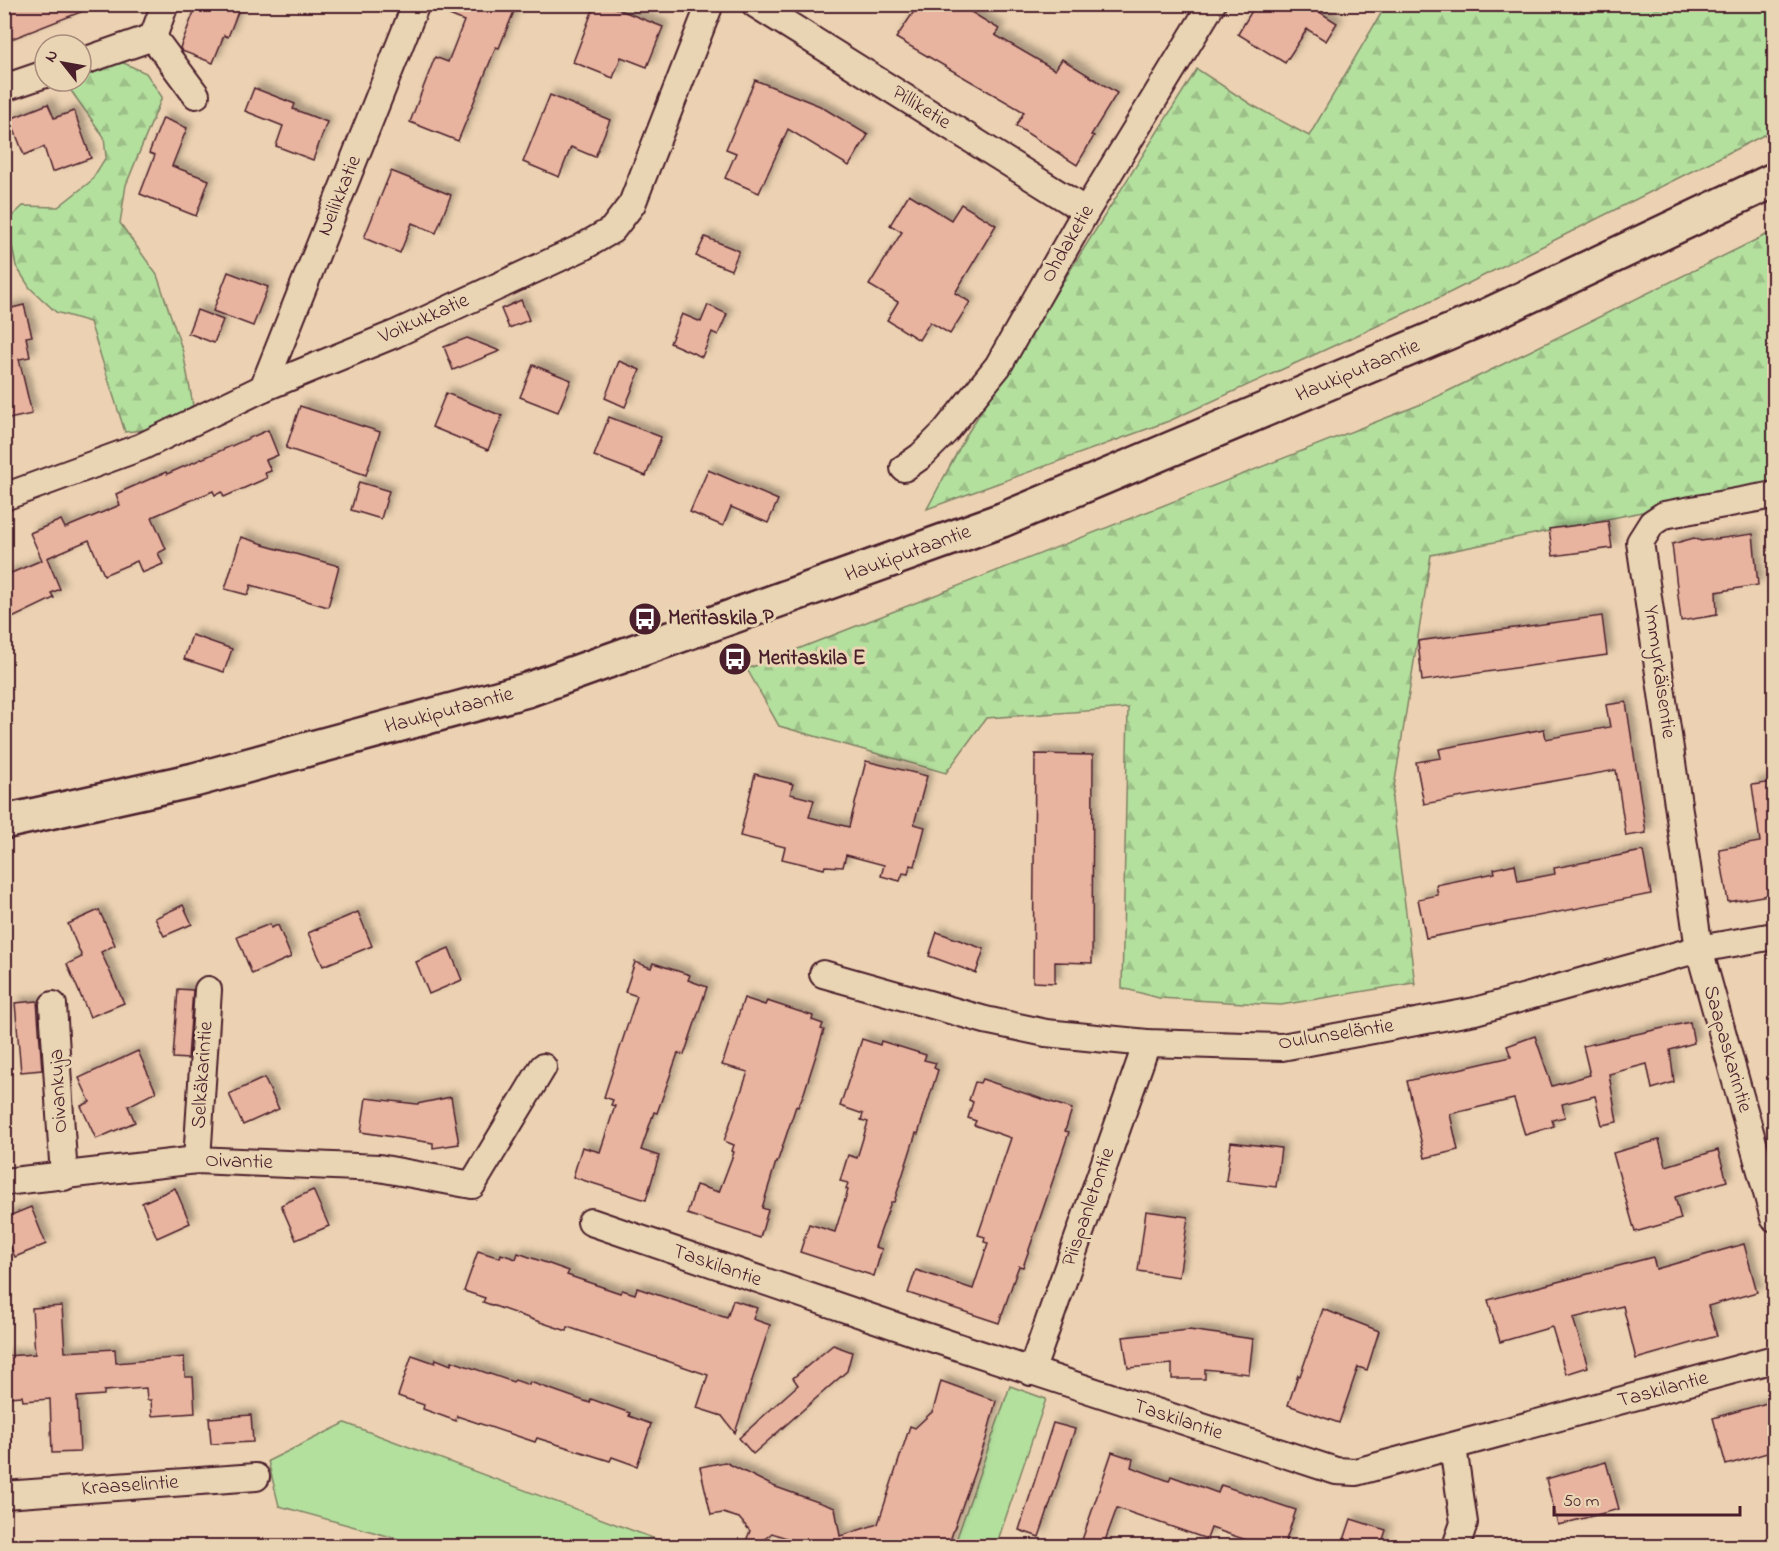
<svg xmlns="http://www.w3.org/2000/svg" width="1779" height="1551" font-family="'Indie Flower',sans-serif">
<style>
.grass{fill:#b4e09e;stroke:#7f8064;stroke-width:1.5}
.forest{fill:url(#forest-firs);stroke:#7f8064;stroke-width:1.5}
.building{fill:#e8b49f;stroke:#4a1f2b;stroke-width:1.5;filter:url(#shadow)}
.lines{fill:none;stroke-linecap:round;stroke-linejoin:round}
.minor-casing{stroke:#4a1f2b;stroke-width:30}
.secondary-casing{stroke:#4a1f2b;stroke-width:38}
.minor{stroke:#e9d5b3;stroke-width:26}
.secondary{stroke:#e9d5b3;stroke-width:33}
.labels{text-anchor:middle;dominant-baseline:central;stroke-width:6;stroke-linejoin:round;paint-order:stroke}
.street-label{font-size:21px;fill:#4a1f2b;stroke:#e9d5b3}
.poi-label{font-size:21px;font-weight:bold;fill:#4a1f2b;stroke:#e9d5b3;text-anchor:start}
</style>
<defs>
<pattern id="forest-firs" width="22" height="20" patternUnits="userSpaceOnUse" patternTransform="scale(1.5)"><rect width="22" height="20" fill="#b4e09e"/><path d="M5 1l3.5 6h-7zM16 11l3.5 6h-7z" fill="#9cc088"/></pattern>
<filter id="shadow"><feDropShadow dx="5.5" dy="-5.5" stdDeviation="3" flood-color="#0004"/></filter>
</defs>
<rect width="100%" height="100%" fill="#ecd2b2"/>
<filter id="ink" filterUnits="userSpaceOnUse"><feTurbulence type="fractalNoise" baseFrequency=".0167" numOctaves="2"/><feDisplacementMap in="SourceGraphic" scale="12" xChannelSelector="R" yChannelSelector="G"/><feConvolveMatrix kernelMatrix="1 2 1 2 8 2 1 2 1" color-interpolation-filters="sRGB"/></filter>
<g filter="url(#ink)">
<g class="grass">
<polygon points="1010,1386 1046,1399 996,1546 954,1546"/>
<polygon points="345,1423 674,1546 675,1546 424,1546 279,1506 268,1461"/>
</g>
<g class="forest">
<polygon points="1386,5 1774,5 1774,130 1447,294 1169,421 927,509 967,434 1197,69 1252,105 1309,136"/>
<polygon points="117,60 146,73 162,97 126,185 120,223 157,275 183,352 193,405 162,428 125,432 90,322 56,312 30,288 16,266 7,221 23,206 58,207 91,181 106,157 104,137 64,81 81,81 81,73"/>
<polygon points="1774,231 1774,485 1431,555 1392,800 1415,985 1413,983 1281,1005 1159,998 1122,988 1128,708 986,718 946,773 779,726 747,669 1424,403"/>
</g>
<g class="building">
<polygon points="4,4 96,4 96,6 4,42"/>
<polygon points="197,4 241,4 228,37 224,35 213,63 182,51 180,48"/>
<polygon points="431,4 517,4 499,48 496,47 458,141 410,122 435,57 448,62 464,21 430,7"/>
<polygon points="595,4 605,4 663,27 647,67 621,57 613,78 573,62"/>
<polygon points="919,4 958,4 999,29 995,35 1055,70 1062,59 1117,93 1091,135 1094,136 1077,165 1016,126 1024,112 896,38"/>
<polygon points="1256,4 1307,4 1337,23 1326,41 1307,29 1285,63 1238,34"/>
<polygon points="755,80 820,106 868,135 849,166 788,129 759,193 725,178 736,153 726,149"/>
<polygon points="254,88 295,104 293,109 327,122 313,160 276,146 283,126 245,111"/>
<polygon points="550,95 610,120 595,157 571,147 559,177 523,162"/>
<polygon points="48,104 54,118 74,111 91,158 52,172 44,147 24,155 10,119"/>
<polygon points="163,118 187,128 172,166 209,180 196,216 140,194 155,155 149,153"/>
<polygon points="391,171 451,195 436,233 412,223 400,253 364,238"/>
<polygon points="909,194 951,220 961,204 996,225 955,293 970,302 950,334 930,322 919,340 887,320 898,302 869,285 902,232 890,225"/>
<polygon points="705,237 739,251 731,270 696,256"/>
<polygon points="228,272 268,287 253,326 213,311"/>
<polygon points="521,300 529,320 509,328 501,309"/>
<polygon points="24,305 32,336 26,337 30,357 19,359 32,414 4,420 4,310"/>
<polygon points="708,305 727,314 718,335 712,332 702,357 670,343 682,314 701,322"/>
<polygon points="197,310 223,320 214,343 188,333"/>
<polygon points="467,338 500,351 453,370 444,347"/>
<polygon points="619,361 640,370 625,407 605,398"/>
<polygon points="533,365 571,380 558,412 520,397"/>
<polygon points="446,393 502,416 488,450 432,427"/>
<polygon points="300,406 380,432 366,475 286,448"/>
<polygon points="609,417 661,437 646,476 594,456"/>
<polygon points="268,430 278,455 266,460 271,471 265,473 267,478 224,497 222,492 215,495 213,491 152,517 166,549 158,553 163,564 142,573 137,561 104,575 89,540 47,558 60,589 51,593 54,598 4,622 4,576 42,560 30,533 61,520 65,528 120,505 116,494 166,472 167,474"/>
<polygon points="708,470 778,500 768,523 731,507 723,526 690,512"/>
<polygon points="359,482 389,491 381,519 351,510"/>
<polygon points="1608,521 1612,548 1553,556 1549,529"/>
<polygon points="1753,534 1758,585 1716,592 1717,615 1681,621 1672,544 1694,538 1701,541"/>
<polygon points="241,537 264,544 263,545 339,566 328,607 251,585 248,595 225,589"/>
<polygon points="1602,616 1607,655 1422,681 1418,641"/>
<polygon points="192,635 232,649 224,672 184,659"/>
<polygon points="1626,702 1646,833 1626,836 1616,770 1424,804 1416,762 1441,758 1439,749 1544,729 1546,739 1610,727 1606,705"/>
<polygon points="1035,754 1093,755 1092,963 1055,962 1055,983 1033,982"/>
<polygon points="866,761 927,776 914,824 925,827 915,866 910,865 908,874 903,873 900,881 881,876 884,865 846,855 843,867 825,866 824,869 782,859 785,847 740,836 755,774 793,784 790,794 814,800 809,817 849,827"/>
<polygon points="1774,782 1774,894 1728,902 1719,849 1760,842 1752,785"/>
<polygon points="1643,851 1651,894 1426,938 1418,899 1438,895 1436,885 1495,873 1494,869 1515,864 1518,881 1555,874 1554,868"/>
<polygon points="183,905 192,924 164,936 155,918"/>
<polygon points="99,910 115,945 101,952 124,1003 90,1017 67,964 82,957 68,924"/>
<polygon points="358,912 372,946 323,966 308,933"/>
<polygon points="270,924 271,928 278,925 291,957 252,974 237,937"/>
<polygon points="937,932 984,949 976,973 929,956"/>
<polygon points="449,948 462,980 429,994 416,962"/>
<polygon points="635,962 651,968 653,963 690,975 688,980 707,987 684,1055 678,1053 657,1113 654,1112 641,1150 659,1156 646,1200 573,1177 582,1147 600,1152 615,1106 611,1105 613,1100 604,1097 637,996 625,992"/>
<polygon points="178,989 193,990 188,1059 173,1058"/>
<polygon points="744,998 765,1005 767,1001 813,1016 812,1020 823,1024 821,1029 824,1030 804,1093 798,1107 796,1106 777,1163 776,1162 762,1208 768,1210 760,1238 687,1214 696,1185 719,1192 734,1152 732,1151 734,1145 724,1141 748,1072 722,1065"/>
<polygon points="37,1001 42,1070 21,1072 15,1003"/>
<polygon points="1690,1022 1694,1043 1670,1050 1674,1082 1652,1089 1647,1064 1609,1074 1617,1122 1602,1125 1595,1096 1562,1104 1565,1117 1552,1120 1554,1126 1525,1135 1514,1099 1450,1114 1458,1150 1425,1158 1407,1081 1511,1057 1507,1046 1535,1036 1552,1086 1590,1075 1583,1046"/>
<polygon points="862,1039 880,1045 881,1041 926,1055 924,1060 936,1063 934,1068 938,1070 918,1134 916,1133 894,1202 891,1202 875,1247 882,1249 874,1276 800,1252 809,1224 835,1232 848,1190 846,1189 848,1183 840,1181 848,1155 857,1158 868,1122 861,1120 863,1114 840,1106"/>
<polygon points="138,1051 156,1092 128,1106 135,1122 96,1139 81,1106 90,1102 79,1078"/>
<polygon points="264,1078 279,1109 243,1125 229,1094"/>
<polygon points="982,1079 1072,1109 1065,1131 1069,1132 1053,1180 1023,1267 1019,1266 1017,1271 999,1323 908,1293 916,1270 973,1289 988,1243 984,1242 985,1237 978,1235 1011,1138 974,1125 976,1121 968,1118 973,1102 969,1100 975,1082 980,1083"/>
<polygon points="451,1097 459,1144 433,1148 433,1143 361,1132 366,1098 417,1104"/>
<polygon points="1659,1140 1666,1166 1718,1150 1727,1181 1675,1197 1681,1219 1635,1232 1613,1153"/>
<polygon points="1231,1142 1281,1148 1276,1187 1226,1181"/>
<polygon points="175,1188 190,1223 157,1238 142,1203"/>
<polygon points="313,1190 329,1226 296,1240 281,1205"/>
<polygon points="31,1207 46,1244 15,1257 4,1232 4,1218"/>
<polygon points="1146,1211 1188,1217 1179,1277 1138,1271"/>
<polygon points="1744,1244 1757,1292 1708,1306 1717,1336 1636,1359 1623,1306 1573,1318 1588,1367 1566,1374 1552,1327 1500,1342 1488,1300 1653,1257 1656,1269"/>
<polygon points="478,1251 500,1258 501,1254 516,1259 518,1253 569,1271 567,1275 620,1293 622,1290 635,1294 637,1288 727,1318 733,1300 757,1308 753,1319 770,1325 735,1433 722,1416 697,1408 708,1375 568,1327 567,1331 534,1320 483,1302 485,1298 464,1291"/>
<polygon points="62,1306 65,1352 115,1349 116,1363 184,1357 185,1377 193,1377 195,1413 152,1416 151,1400 147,1400 146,1388 104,1391 104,1395 77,1397 80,1452 52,1453 50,1399 23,1401 22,1396 8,1397 5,1356 35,1354 32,1308"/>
<polygon points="1323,1309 1379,1331 1367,1370 1358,1367 1339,1423 1288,1405 1298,1375 1300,1376"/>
<polygon points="1189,1330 1253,1339 1249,1374 1205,1369 1205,1379 1172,1379 1172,1364 1128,1368 1123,1337"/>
<polygon points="833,1345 852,1352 847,1371 753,1454 739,1438 798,1385 793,1378"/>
<polygon points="412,1355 435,1363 436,1359 451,1365 452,1361 513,1382 515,1380 529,1385 530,1382 590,1403 591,1399 630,1413 629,1416 651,1424 637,1466 612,1457 610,1461 537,1438 535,1442 457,1416 456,1421 423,1409 424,1405 398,1396"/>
<polygon points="941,1381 996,1401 986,1439 948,1546 810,1546 772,1533 756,1546 744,1546 750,1531 739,1518 723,1513 711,1515 700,1467 725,1462 773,1486 835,1508 840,1536 878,1524 910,1426 915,1428 933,1411"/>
<polygon points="1774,1401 1774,1451 1726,1465 1713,1418"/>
<polygon points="251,1415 253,1442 211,1444 209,1418"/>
<polygon points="1053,1423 1075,1429 1039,1537 1019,1530"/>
<polygon points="1112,1452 1133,1459 1131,1467 1169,1481 1171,1476 1218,1493 1221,1485 1296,1510 1284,1546 1264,1546 1211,1528 1207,1539 1117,1508 1103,1546 1092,1546 1081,1543"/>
<polygon points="1606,1462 1619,1509 1558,1525 1546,1479"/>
<polygon points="1351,1519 1386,1530 1381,1546 1342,1546"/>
</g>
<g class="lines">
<g class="minor-casing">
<g id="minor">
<polyline points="755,4 1086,211"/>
<polyline points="153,37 196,95"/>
<polyline points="81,62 153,37 165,4"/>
<polyline points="4,88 45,74"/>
<polyline points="263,388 416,4"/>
<polyline points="904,468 921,456 945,432 998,366 1086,211 1212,4"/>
<polyline points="1774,495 1664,515 1652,523 1640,542 1699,949 1774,1218"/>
<polyline points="4,497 141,447 263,388 395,334 581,248 612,230 632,204 710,4"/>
<polyline points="823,974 985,1020 1046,1033 1147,1043 1282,1047 1475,1011 1699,949 1774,936"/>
<polyline points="53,1005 64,1177"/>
<polyline points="197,1160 208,990"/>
<polyline points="4,1182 197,1160 379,1168 472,1185 543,1067"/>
<polyline points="591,1222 922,1335 1336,1471 1356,1472 1774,1359"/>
<polyline points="1031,1372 1147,1043"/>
<polyline points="1453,1447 1464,1523 1456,1546"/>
<polyline points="4,1495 256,1477"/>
</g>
</g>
<g class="secondary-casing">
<polyline id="secondary" points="4,822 194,780 527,690 1002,520 1480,319 1774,180"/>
</g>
<use href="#minor" class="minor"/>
<use href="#secondary" class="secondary"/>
</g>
</g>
<defs>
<g id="bus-disc" transform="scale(1.725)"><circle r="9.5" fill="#4a1f2b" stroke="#e9d5b3"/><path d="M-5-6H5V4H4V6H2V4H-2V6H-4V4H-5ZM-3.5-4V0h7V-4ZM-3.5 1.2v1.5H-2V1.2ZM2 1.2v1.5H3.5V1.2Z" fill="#fff"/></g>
</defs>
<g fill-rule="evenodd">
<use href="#bus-disc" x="645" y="619"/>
<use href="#bus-disc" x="735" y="659"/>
</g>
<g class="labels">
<g class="street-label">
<text transform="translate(921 108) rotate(32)">Pilliketie</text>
<text transform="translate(340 196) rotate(-68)">Neilikkatie</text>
<text transform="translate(1068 244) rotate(-60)">Ohdaketie</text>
<text transform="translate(424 319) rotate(-24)">Voikukkatie</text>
<text transform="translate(1358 371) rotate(-23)">Haukiputaantie</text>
<text transform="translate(908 554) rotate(-20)">Haukiputaantie</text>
<text transform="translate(1659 672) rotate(82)">Ymmyrkäisentie</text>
<text transform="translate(449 711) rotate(-15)">Haukiputaantie</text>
<text transform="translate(1336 1035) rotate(-9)">Oulunseläntie</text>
<text transform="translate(1727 1049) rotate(74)">Saapaskarintie</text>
<text transform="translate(203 1075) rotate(-86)">Selkäkarintie</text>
<text transform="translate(59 1091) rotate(-93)">Oivankuja</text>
<text transform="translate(239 1162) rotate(2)">Oivantie</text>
<text transform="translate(1089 1207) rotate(-71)">Piispanletontie</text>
<text transform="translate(717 1266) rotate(19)">Taskilantie</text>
<text transform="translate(1663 1390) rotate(-15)">Taskilantie</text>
<text transform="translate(1178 1420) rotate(18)">Taskilantie</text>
<text transform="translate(130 1486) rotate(-4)">Kraaselintie</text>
</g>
<g class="poi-label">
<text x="668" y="619">Meritaskila P</text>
<text x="758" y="659">Meritaskila E</text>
</g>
</g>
<rect width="1779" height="1551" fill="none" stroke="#e9d5b3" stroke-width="24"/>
<rect x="12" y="12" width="1755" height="1527" fill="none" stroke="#4a1f2b" stroke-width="2" filter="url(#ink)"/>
<g transform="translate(63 63) rotate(301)"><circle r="28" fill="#e9d5b3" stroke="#a98c7d" stroke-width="1.5"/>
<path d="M0-4.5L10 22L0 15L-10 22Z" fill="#4a1f2b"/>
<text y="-9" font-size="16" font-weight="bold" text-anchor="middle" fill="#4a1f2b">N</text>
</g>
<path d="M1554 1506v9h186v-9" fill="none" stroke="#4a1f2b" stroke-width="3"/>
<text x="1563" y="1506" font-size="18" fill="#4a1f2b" stroke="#e9d5b3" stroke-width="4.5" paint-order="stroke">50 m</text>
</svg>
